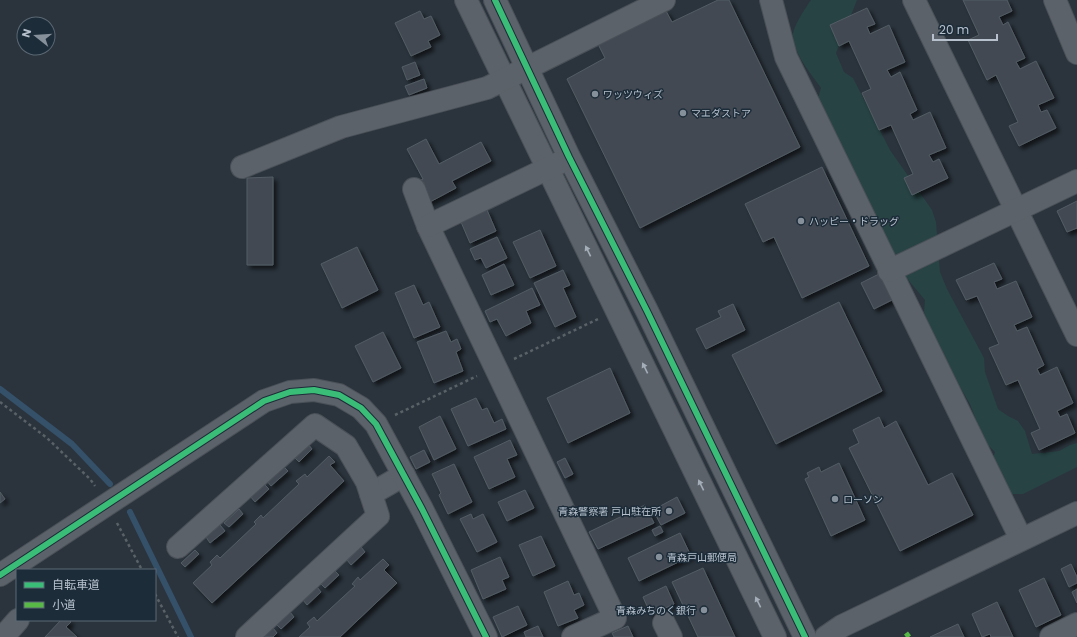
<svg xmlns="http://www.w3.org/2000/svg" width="1077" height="637" font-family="Poppins,'Noto Sans JP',sans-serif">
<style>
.green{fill:#274344}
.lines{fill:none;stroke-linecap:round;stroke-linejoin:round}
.stream{stroke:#355069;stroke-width:6}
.building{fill:#434a52;stroke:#535c64;filter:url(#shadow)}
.minor-casing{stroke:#4a5057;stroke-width:24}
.path{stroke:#5a6267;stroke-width:2.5;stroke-dasharray:3 3;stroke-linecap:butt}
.minor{stroke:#5c6269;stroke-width:22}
.quiet{stroke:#58b947;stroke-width:5;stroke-dasharray:10 5;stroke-linecap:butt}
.cycleway-casing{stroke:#1d2c39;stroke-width:8}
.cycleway{stroke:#3abd76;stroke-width:6}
.oneway{fill:#a4aeb9}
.poi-dot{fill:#85909b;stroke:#1d2c39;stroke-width:1.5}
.labels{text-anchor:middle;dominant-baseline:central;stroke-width:3;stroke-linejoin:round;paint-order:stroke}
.poi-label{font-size:10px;fill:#b6c1cd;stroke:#1d2c39;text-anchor:start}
</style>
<defs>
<filter id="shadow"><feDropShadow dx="3.5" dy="3.5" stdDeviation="2" flood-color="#0009"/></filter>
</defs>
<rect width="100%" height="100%" fill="#2b343d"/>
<path class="green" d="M811,0h46l-21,53 8,19 9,6 37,72 42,60 4,12 4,50 7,17 37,69 1,14 13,37 10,7 10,5 7,10 7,23 27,-3 11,-6 7,-2v24l-54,27h-13l-17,-36 2,-6 -11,-11 -14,-37 -10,-17 -18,-26 -18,-49 1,-12 -16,-19 -23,-36 -44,-91 -5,-19 -13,-15 -7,-19 4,-13c-11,-16 -26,-32 -28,-52 -1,-8 13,-29 18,-36z"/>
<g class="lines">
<g class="stream">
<polyline points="0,389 72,444 110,484"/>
<polyline points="130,512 191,637"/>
</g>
</g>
<g class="building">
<polygon points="718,0 729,0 800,147 640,228 567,79 605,58 598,44 666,11 672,22"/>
<polygon points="963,0 1007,0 1012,11 999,17 1003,25 1008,22 1025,58 1016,62 1020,69 1036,61 1054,98 1038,105 1041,112 1047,110 1056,128 1019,146 1009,126 1018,122 996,75 987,80 968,40 979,35"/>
<polygon points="867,8 875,24 867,27 870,34 889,25 905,62 887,70 891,77 900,72 917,110 910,114 913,120 930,112 946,148 929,155 933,162 939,159 948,178 912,195 904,178 913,174 891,125 879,130 862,93 871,89 849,41 839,46 830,25"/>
<polygon points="420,11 424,19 431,16 440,35 428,41 431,47 411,56 395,23"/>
<polygon points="415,62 420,75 407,80 402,67"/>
<polygon points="424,79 427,88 409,95 405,86"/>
<polygon points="426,139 439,164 481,142 491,161 452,181 456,188 428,203 417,182 423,179 407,149"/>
<polygon points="822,167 869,266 802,298 774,237 763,242 745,204"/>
<polygon points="273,177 273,265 247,265 247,178"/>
<polygon points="1077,201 1077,229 1077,228 1067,232 1057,211"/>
<polygon points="487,210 496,231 470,243 461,222"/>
<polygon points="540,230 556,266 530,278 513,242"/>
<polygon points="497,237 507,258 486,268 481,258 475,260 470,249"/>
<polygon points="357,247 378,290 342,308 321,264"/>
<polygon points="994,263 1002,279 994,282 997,289 1016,281 1032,317 1014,325 1017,331 1027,327 1044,365 1037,369 1040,375 1057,367 1073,403 1057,411 1060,417 1067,414 1075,433 1039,450 1031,433 1040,429 1018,380 1006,385 989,348 999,344 977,296 966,300 956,280"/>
<polygon points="504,264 514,285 491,295 482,275"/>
<polygon points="563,270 570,285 563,288 576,317 555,327 534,283"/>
<polygon points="881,273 894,299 874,309 861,283"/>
<polygon points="414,285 423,305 429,302 440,327 414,338 395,293"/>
<polygon points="532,288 540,305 526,311 531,323 506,336 497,319 490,322 485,311"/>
<polygon points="839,302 882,391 776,444 732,355"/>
<polygon points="733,304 745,330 706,349 696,329 721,317 718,311"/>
<polygon points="446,331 451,342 457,339 461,349 456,352 463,371 434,383 417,342"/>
<polygon points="383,332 401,368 373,382 355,346"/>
<polygon points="610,368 630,413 568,443 547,398"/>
<polygon points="476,398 482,410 487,408 494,423 502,419 506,429 468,446 451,409"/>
<polygon points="440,416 456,449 434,460 419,427"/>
<polygon points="879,417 884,428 896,421 928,485 952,473 973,515 900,551 849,448 859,443 853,430"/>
<polygon points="510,440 517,455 507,459 515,477 489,489 474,457"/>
<polygon points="308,444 312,449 299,462 294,457"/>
<polygon points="424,450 430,462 416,469 410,457"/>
<polygon points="329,456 335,462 330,465 344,481 212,603 193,583 212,565 210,562 217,555 220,558 256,524 254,522 261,515 263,518 299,484 296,481 305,474 307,477"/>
<polygon points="565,458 573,474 565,478 557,462"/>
<polygon points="839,463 865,520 831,536 805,479 809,477 807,473 819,467 821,472"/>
<polygon points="454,464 472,502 448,514 439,495 441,493 432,474"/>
<polygon points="284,467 288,471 271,486 267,481"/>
<polygon points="264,484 269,489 255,502 250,496"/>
<polygon points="525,490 534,508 507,521 498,502"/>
<polygon points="0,492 5,499 0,503"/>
<polygon points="677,497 685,513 661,525 653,510"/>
<polygon points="645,505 654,523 598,549 589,532"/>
<polygon points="239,509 243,514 229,527 224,523"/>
<polygon points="471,514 473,519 483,514 497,542 477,552 460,519"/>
<polygon points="220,525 225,531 210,543 206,537"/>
<polygon points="660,526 663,532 655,536 652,530"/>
<polygon points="680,533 691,556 639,581 628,558"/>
<polygon points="541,536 555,566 533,576 519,545"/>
<polygon points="361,547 365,552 351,565 347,560"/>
<polygon points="195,550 199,554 185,567 181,563"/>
<polygon points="500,557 509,577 502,580 506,589 483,599 471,570"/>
<polygon points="383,559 389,565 384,570 397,583 340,637 299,637 310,627 307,623 314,617 317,621 355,586 352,584 358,577 360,580"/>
<polygon points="1071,564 1077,577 1077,583 1069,587 1061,569"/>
<polygon points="703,568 735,637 698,637 672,582"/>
<polygon points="334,570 339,575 325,588 320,583"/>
<polygon points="1044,578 1061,615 1036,627 1019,590"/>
<polygon points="568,581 574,595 579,593 584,605 574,610 578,618 558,626 544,592"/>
<polygon points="666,586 674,604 651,615 643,597"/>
<polygon points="317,587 321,592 307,605 303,600"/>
<polygon points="1077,589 1077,603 1072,592"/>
<polygon points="997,602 1013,637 991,637 990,634 982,637 972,614"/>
<polygon points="518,606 527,625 502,637 493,617"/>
<polygon points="290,612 294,617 281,629 276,624"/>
<polygon points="61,620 69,620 71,622 66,627 77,637 45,637"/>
<polygon points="958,624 964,637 930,637"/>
<polygon points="538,626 543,637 526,637 524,632"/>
<polygon points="628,626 633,637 614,637 612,633"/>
<polygon points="273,628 277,633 273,637 263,637"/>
</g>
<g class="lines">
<g class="minor-casing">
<g id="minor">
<polyline points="466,0 775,637"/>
<polyline points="495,0 569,157 647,311 805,637"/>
<polyline points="771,0 786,57 1021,539"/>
<polyline points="914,0 1077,335"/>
<polyline points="1055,0 1077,53"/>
<polyline points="242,167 341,127 487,88 664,0"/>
<polyline points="414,189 428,226 615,618 573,637"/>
<polyline points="428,226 559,163"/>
<polyline points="889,271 1077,181"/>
<polyline points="371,494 404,475"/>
<polyline points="178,547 315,425 346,446 367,482 378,516 247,637"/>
<polyline points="0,575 264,401 290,392 314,390 339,395 361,408 376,424 422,509 486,637"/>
<polyline points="664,623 671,637"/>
<polyline points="3,637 18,620"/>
<polyline points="826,637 842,626 1077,513"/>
<polyline points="1051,637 1077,624"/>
</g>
</g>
<g class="path">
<polyline points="514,359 598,319"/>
<polyline points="0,402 47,438 90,479 95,486"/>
<polyline points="395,415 477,376"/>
<polyline points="117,523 142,570"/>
<polyline points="155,594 178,637"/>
</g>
<use href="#minor" class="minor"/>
<polyline class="quiet" points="906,633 909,637"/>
<g class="cycleway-casing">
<g id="cycleway">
<polyline points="495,0 569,157 647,311 805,637"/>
<polyline points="0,575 264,401 290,392 314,390 339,395 361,408 376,424 422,509 486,637"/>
</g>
</g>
<use href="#cycleway" class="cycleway"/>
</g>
<defs><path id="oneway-solid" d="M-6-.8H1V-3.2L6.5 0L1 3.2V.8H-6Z"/></defs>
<g class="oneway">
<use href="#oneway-solid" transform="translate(588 251) rotate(-116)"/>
<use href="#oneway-solid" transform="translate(645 368) rotate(-116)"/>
<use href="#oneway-solid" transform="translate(701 485) rotate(-116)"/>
<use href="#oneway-solid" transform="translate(758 602) rotate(-116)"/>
</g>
<g class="poi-dot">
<circle cx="595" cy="94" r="4"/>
<circle cx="683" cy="113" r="4"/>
<circle cx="801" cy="221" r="4"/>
<circle cx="835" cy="499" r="4"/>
<circle cx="669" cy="511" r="4"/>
<circle cx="659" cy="557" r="4"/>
<circle cx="704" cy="610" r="4"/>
</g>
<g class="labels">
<g class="poi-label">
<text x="603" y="94">ワッツウィズ</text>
<text x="691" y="113">マエダストア</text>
<text x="809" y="221">ハッピー・ドラッグ</text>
<text x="843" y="499">ローソン</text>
<text x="661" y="511" text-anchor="end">青森警察署 戸山駐在所</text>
<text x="667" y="557">青森戸山郵便局</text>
<text x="696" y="610" text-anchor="end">青森みちのく銀行</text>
</g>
</g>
<rect x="16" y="569" width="140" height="52" fill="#1d2c39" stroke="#5a6874"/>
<rect x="24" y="582" width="20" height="6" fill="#3abd76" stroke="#5a6874"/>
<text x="52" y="589" font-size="12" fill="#b6c1cd">自転車道</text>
<rect x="24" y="602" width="20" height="6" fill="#58b947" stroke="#5a6874"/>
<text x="52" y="609" font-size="12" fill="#b6c1cd">小道</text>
<g transform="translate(36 36) rotate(287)"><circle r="19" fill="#1d2c39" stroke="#5a6874"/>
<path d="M0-3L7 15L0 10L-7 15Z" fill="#85909b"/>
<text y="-6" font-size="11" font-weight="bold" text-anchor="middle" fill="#b6c1cd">N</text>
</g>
<path d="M933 34v6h64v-6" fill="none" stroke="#b6c1cd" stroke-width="2"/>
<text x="939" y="34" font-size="12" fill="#b6c1cd" stroke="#1d2c39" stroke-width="3" paint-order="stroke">20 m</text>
</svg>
